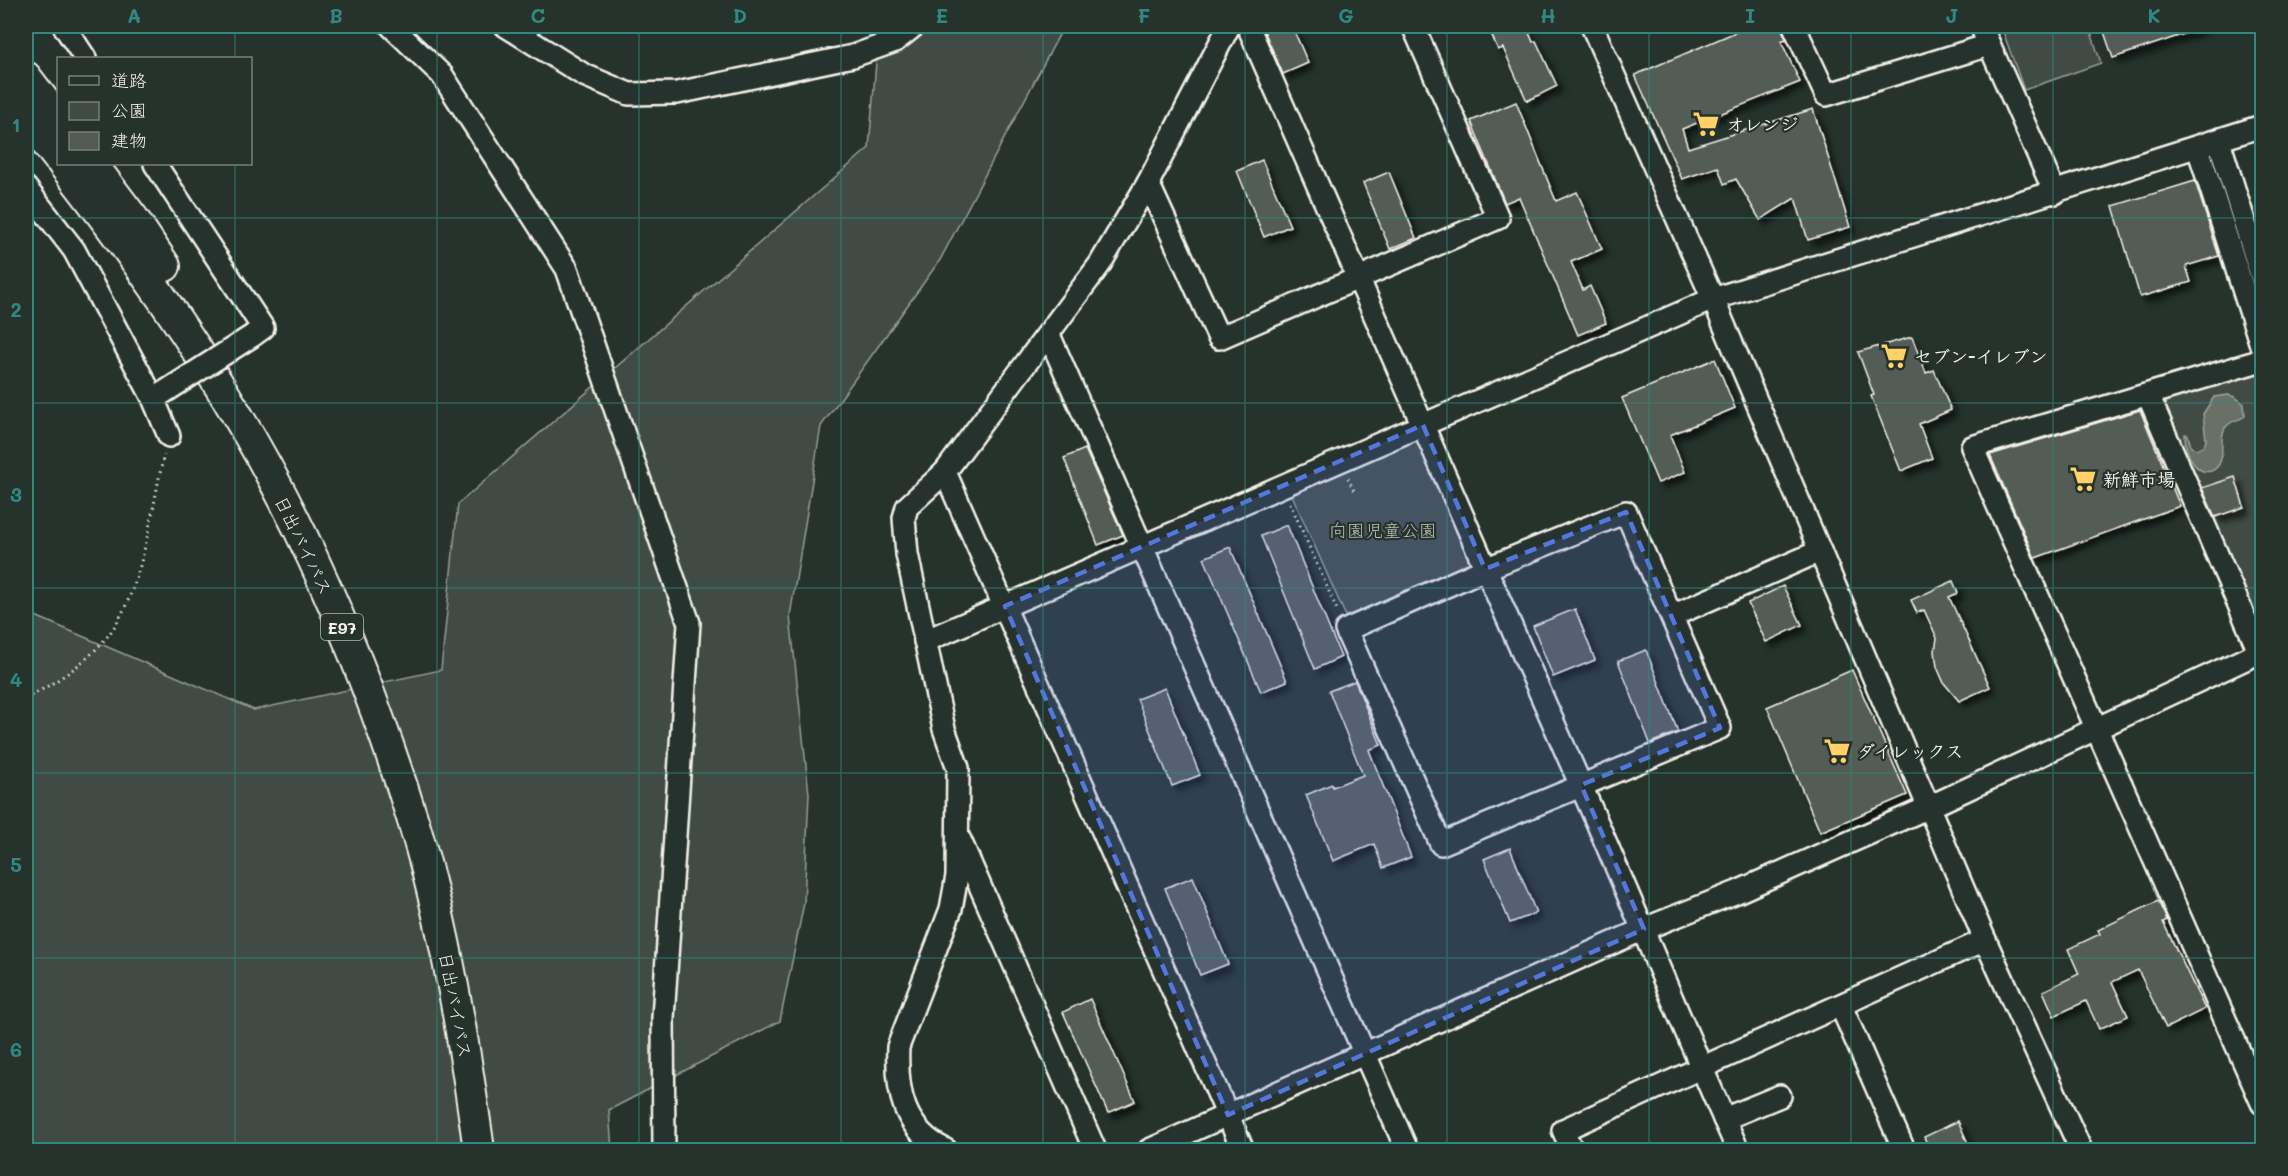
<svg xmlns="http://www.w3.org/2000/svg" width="2288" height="1176" font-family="Mali,'Klee One',sans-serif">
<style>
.green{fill:#414b45;stroke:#9a9e96;stroke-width:1.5}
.water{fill:#676f68;stroke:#9fa39b;stroke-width:1.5}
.building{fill:#525c55;stroke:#f4f1e8;stroke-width:1.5;filter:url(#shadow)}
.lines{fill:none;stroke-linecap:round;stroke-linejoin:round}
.minor-casing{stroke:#f4f1e8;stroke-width:26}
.highway-casing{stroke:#f4f1e8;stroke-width:34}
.path{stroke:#f4f1e8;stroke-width:3;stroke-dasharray:1.5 4.5;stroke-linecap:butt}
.minor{stroke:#26332d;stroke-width:21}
.highway{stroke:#26332d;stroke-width:30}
.minor-bridge-casing{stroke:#f4f1e8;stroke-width:26;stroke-linecap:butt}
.minor-bridge{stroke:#26332d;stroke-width:21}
.marked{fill:#5377dc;fill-opacity:0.2;stroke:#5377dc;stroke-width:4.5;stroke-dasharray:12 8;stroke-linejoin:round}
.grid{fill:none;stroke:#318880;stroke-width:1.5;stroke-opacity:0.55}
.labels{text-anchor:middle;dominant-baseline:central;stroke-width:4.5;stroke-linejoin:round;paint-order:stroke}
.shield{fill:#26332d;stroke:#b6b8b0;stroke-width:1.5}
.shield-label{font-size:16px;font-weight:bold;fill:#f4f1e8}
.poi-label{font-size:18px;font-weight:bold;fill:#f4f1e8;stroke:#26332d;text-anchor:start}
.park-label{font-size:18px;fill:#bebfb7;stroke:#26332d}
.street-label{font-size:18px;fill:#f4f1e8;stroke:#26332d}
.neatline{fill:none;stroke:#318880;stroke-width:2}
.grid-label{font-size:20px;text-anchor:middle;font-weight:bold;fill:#318880}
</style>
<defs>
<filter id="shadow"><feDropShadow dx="5.5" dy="5.5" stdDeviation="3" flood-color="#0009"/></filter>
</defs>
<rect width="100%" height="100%" fill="#26332d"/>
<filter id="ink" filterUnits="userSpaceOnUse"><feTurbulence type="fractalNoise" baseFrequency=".0167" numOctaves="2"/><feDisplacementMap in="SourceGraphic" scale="12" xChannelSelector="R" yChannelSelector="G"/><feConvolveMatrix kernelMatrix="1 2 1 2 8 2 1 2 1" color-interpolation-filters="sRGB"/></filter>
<g filter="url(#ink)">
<g class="green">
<polygon points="879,26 1060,26 1060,33 940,260 821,426 790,616 809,794 804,903 780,1021 609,1110 612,1150 26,1150 26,612 254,710 441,670 458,504 869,148"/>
<polygon points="2001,26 2089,26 2101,63 2024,90"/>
<polygon points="2262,369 2262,640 2160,400"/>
<polygon points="1418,438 1474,564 1348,621 1292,495"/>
</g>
<path class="water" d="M2228,395l7,2 9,7 1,12c-6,5 -15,4 -20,12 -8,13 4,36 -14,43 -7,2 -12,-1 -16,-6 -8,-10 -10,-19 -10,-31l3,1 3,12 5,2 8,-3 2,-6 -3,-26 11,-17z"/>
<g class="building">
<polygon points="1262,26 1292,26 1308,63 1283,74"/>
<polygon points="1488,26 1526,26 1533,42 1536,41 1557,86 1527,101 1503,48 1498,50"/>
<polygon points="1750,26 1781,26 1786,39 1781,41 1800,82 1682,129 1688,148 1813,109 1850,227 1808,240 1795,198 1760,220 1736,179 1724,184 1718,167 1682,179 1635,75"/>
<polygon points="2102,26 2202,26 2202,28 2113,58"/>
<polygon points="1516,102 1556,201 1577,192 1602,249 1571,262 1583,290 1590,286 1606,323 1578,335 1519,197 1505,203 1471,121"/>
<polygon points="1262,160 1290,226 1264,237 1237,171"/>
<polygon points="1389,172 1416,238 1390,249 1363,183"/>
<polygon points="2195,181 2219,256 2186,266 2191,282 2140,297 2113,206"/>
<polygon points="1912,337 1926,373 1934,370 1951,410 1919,424 1932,458 1901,471 1871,396 1874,395 1858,352"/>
<polygon points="1715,359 1735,408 1670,435 1685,472 1658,483 1622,398"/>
<polygon points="2140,410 2180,506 2035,558 1990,455"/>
<polygon points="1085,449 1123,535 1098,545 1064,458"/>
<polygon points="2235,477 2244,507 2215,517 2202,488"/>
<polygon points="1287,525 1341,657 1315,669 1261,536"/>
<polygon points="1230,547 1287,681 1261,692 1204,558"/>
<polygon points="1953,581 1958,593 1949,597 1990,687 1959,701 1944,683 1937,667 1935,651 1937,638 1924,610 1917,613 1911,600"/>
<polygon points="1783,586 1802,625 1766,642 1748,603"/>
<polygon points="1575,609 1595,660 1553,677 1533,626"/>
<polygon points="1646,650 1678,732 1650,743 1618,661"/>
<polygon points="1852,670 1907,795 1820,832 1767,707"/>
<polygon points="1355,681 1381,745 1369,750 1411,857 1383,868 1374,844 1333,861 1306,795 1332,784 1333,787 1363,775 1329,691"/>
<polygon points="1165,688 1200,775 1172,786 1137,699"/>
<polygon points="1510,848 1536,913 1510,923 1484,859"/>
<polygon points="1193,877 1228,964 1200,975 1165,888"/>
<polygon points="2158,901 2167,920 2163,922 2205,1009 2166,1028 2138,970 2112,982 2128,1016 2099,1029 2086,1001 2054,1016 2043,991 2079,974 2068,949 2100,934 2098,930"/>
<polygon points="1090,999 1135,1101 1108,1113 1063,1012"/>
<polygon points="1958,1121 1971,1150 1930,1150 1924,1137"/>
</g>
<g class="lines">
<g class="minor-casing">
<g id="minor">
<polyline points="64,26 85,58"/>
<polyline points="391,26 442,75 567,269 689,623 663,1018 664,1150"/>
<polyline points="506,26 584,75 629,94 677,93 853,56 895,41 914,26"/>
<path d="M1248,26c110,254 223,508 334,762 53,120 102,243 156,362"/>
<polyline points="1592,26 1713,299 1985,940 2081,1150"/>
<polyline points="1794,26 1826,95 1989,45"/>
<polyline points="1981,26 2055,193"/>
<polyline points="2219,141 2262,278"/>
<polyline points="2198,148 2262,348"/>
<polyline points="155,164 263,328 252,336"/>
<polyline points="1148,183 1219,338 1498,218 1413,26"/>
<polyline points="26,188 74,250 152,396 163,393"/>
<polyline points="1049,335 1407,1150"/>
<polyline points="2262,360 1972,447 2262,1103"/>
<polyline points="2148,395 2262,658"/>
<polyline points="152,396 169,436"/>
<polyline points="945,472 1243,1150"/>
<polygon points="1626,512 1720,728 1441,844 1346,630 1485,569"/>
<polyline points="1672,616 1820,551"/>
<polyline points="925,641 1713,299 2262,126"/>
<polyline points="960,840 1095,1150"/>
<polyline points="1841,1006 1904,1150"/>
<polyline points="1724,1119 1780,1096"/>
<path d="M946,1150c-43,-20 -50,-59 -48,-103l53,-138 6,-33 1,-108 -14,-39 -37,-175 -3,-36 3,-11 38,-35 155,-208 48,-81 81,-157"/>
<polyline points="1149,1150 1644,929 1737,892 1929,807 2260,652"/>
<polyline points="1572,1150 1563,1130 1985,940"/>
</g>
</g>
<g class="highway-casing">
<g id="highway">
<polyline points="26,77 58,119"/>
<polyline points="26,117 58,158"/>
<path d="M63,164c96,122 185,253 250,395 40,86 73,175 101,265 32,106 50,217 65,326"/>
<polyline points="92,164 133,218 165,266"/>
</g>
</g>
<g class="path">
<polyline points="1348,478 1354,491"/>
<polyline points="1290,503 1338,612"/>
<path d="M26,698c28,-14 60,-35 80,-60 37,-44 45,-128 58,-183"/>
</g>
<use href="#minor" class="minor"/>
<use href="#highway" class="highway"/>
<g class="minor-bridge-casing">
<polyline id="minor-bridge" points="163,393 252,336"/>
</g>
<use href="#minor-bridge" class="minor-bridge"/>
</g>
</g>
<path class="marked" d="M1423,425l62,144 141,-57 94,216 -139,57 63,144 -416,186 -223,-509z"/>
<path class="grid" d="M235,26v32M437,26v1124M639,26v1124M841,26v1124M1043,26v1124M1245,26v1124M1447,26v1124M1649,26v1124M1851,26v1124M2053,26v1124M235,164v986M26,218h2236M26,403h2236M26,588h2236M26,773h2236M26,958h2236"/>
<defs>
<g id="supermarket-bare" transform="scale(2.07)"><path d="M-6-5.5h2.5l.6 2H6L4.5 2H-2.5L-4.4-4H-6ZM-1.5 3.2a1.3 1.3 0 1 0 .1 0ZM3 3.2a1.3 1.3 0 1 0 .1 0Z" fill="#ffd166" stroke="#26332d" stroke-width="2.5" paint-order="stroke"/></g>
</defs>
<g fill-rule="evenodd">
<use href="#supermarket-bare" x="1706" y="124"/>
<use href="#supermarket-bare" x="1894" y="356"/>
<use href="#supermarket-bare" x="2083" y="479"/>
<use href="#supermarket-bare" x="1837" y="751"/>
</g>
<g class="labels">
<rect class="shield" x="321" y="614" width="42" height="26" rx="4.5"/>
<g class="shield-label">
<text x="342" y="627">E97</text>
</g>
<g class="poi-label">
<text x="1726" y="124">オレンジ</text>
<text x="1914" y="356">セブン-イレブン</text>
<text x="2103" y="479">新鮮市場</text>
<text x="1857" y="751">ダイレックス</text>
</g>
<g class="park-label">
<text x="1383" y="530">向園児童公園</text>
</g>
<g class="street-label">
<text transform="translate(304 545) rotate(64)">日出バイパス</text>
<text transform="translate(456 1005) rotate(79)">日出バイパス</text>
</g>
</g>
<rect width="2288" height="1176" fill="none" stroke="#26332d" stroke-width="66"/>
<rect x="57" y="57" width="195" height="108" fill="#26332d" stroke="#787f78" stroke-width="1.5"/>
<rect x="69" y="76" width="30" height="9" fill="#26332d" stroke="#787f78" stroke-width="1.5"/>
<text x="111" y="87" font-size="18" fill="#f4f1e8">道路</text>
<rect x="69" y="102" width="30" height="18" fill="#414b45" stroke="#787f78" stroke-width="1.5"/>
<text x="111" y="117" font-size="18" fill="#f4f1e8">公園</text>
<rect x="69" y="132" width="30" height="18" fill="#525c55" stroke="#787f78" stroke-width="1.5"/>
<text x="111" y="147" font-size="18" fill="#f4f1e8">建物</text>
<rect x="33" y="33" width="2222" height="1110" class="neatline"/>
<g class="grid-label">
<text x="134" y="23">A</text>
<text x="336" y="23">B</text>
<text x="538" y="23">C</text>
<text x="740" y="23">D</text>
<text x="942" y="23">E</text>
<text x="1144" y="23">F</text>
<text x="1346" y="23">G</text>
<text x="1548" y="23">H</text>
<text x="1750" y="23">I</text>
<text x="1952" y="23">J</text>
<text x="2154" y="23">K</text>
<text x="16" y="132">1</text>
<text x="16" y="317">2</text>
<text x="16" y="502">3</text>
<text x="16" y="687">4</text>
<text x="16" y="872">5</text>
<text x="16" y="1057">6</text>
</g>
</svg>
